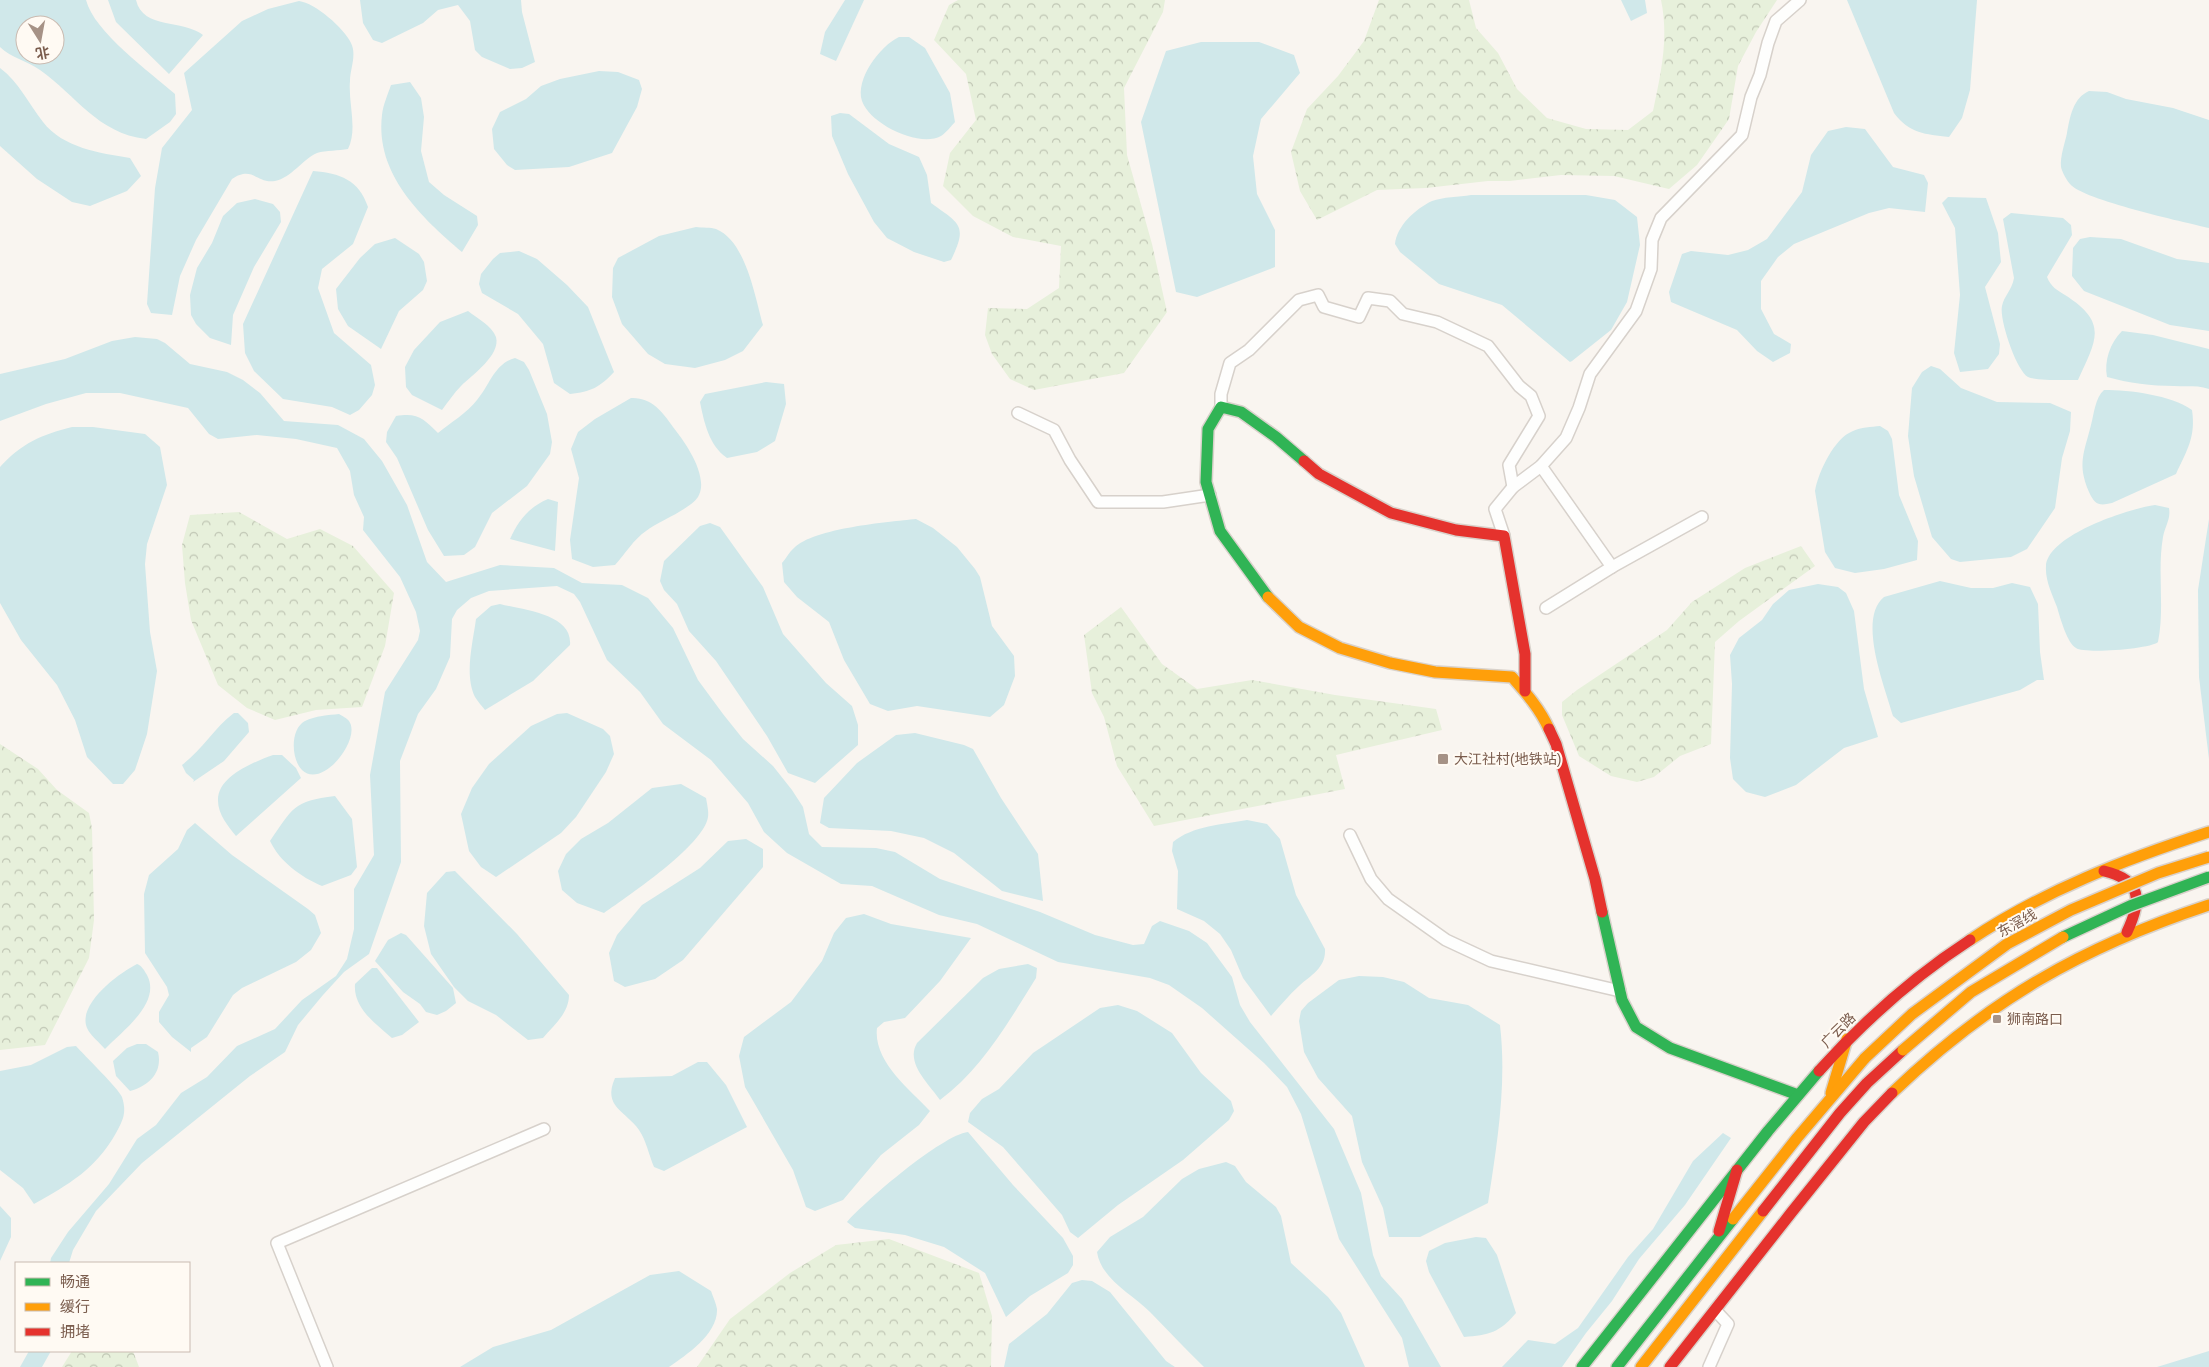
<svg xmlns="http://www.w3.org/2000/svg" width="2209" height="1367" font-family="Arial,'Noto Sans SC',sans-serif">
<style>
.forest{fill:url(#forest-crowns)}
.water{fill:#d0e8ea;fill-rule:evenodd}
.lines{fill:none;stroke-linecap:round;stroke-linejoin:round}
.street-casing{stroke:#d7d1cb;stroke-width:14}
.fast-casing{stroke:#d9d2cb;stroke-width:14}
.slow-casing{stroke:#d9d2cb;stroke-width:14}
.jam-casing{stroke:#d9d2cb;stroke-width:14}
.street{stroke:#fefefd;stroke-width:11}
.fast{stroke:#30b455;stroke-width:11}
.slow{stroke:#ff9f0a;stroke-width:11}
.jam{stroke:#e5322d;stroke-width:11}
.fast-bridge-casing{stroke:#dad1cc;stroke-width:14;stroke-linecap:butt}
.slow-bridge-casing{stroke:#dad1cc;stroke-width:14;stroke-linecap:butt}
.fast-bridge{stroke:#30b455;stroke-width:11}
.slow-bridge{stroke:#ff9f0a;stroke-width:11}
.poi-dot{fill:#a69286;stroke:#fffaf3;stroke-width:2}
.labels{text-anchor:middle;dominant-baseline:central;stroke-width:4;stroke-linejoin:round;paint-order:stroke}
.poi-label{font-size:14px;fill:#7a5c4d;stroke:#fffaf3;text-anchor:start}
.street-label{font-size:14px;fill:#7a5c4d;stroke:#fffaf3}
</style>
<defs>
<pattern id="forest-crowns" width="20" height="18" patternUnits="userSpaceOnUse" patternTransform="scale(1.25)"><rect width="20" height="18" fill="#e7f0db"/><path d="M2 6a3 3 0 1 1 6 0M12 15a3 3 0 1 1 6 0" fill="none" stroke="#c0c6b4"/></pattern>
</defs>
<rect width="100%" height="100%" fill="#f9f5f0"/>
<g class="forest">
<polygon points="958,0 1165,0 1163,12 1124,88 1127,155 1152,244 1167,312 1124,373 1034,390 1010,379 992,354 985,335 988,308 1027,309 1059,288 1061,246 1013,237 973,216 943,186 950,153 976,120 966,74 934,40 949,5"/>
<path d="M1379,0h90l7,28 22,25 19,36 30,29 39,11 42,1 25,-19c8,-38 16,-73 8,-111h116l-21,32 -18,34 -9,53 -32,46 -28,24 -55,-13 -53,-1 -51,6h-22l-62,7 -49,2 -60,30 -17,-29 -9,-39 16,-43 31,-33 26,-35z"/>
<polygon points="239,512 287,539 320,529 353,546 394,593 385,646 362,707 316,710 275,720 247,708 218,685 191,620 185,583 182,545 190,515"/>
<polygon points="1801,546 1815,566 1739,621 1715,642 1711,744 1680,756 1654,777 1637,782 1611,776 1579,756 1562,715 1562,702 1577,690 1667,630 1692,602 1745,568"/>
<polygon points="1121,607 1162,664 1197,689 1252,680 1335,695 1436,709 1442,730 1336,755 1345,789 1154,826 1117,766 1104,717 1092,693 1084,635"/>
<polygon points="0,744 38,769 57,790 89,813 92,828 94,920 89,958 45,1045 0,1050"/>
<polygon points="889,1239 979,1273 992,1316 991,1367 697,1367 730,1319 790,1273 836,1245"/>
<polygon points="72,1351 133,1351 139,1367 62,1367"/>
</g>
<g class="water">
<path d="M0,0h86c8,32 64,72 89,94l1,20 -6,8 -24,17c-49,-6 -69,-43 -106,-69 -12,-9 -29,-12 -40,-23zM25,25h30v30h-30z"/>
<path d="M108,0h28c7,30 47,19 67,35l-34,39 -53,-52z"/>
<polygon points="360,0 521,0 522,12 535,62 522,68 510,69 482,57 475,50 470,21 458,5 438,10 423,23 382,43 373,40 363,23"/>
<polygon points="845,0 864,0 836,61 820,54 825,32"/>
<polygon points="1621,0 1645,0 1647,13 1631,21"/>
<path d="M1847,0h130l-7,90 -8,28 -13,19c-24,-3 -39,-3 -55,-24z"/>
<path d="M299,1c16,2 45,27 52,42 6,12 -1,26 -1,38 -2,22 8,48 -2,68 -9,2 -22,1 -31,4 -14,6 -26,25 -42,28 -19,3 -22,-16 -43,-2l-36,61 -16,36 -8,39 -21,-2 -4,-9 8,-116 7,-40 30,-38 -8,-37 58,-52 26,-12z"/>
<path d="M899,37h10l16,11 25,45 5,29c-4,4 -9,11 -14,14 -22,12 -71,-12 -79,-35 -7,-22 18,-55 37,-64z"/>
<polygon points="1201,42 1259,42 1294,55 1300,73 1261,119 1253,156 1257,194 1275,230 1275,267 1197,297 1176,292 1141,122 1166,51"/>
<path d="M0,68c19,14 28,35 43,54 20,26 57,31 87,36l11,18 -14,15 -37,15 -18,-4 -35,-23 -37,-33z"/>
<polygon points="599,71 618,72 639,80 642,89 637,107 612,153 569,167 515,170 507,165 494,149 492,129 500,112 526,99 541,86 560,79"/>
<path d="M410,82l11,16 3,19 -3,34 8,31 15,13 33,21 1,9 -16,27c-41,-35 -87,-78 -80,-137 1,-10 6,-21 9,-30z"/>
<path d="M2089,91l18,1 19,7 47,9 36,12v108c-25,-6 -126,-28 -139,-44 -3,-3 -8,-12 -9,-17 -1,-11 4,-24 6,-34 3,-16 6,-35 22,-42z"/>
<path d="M840,113l9,1 40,30 30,13 8,18 4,28c29,21 37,22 20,57l-7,2 -30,-10 -27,-14 -13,-16 -26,-48 -16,-38 -1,-20z"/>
<polygon points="1846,127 1865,129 1893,167 1924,175 1928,183 1925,212 1889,208 1869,213 1794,244 1778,257 1761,281 1761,309 1774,334 1791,344 1790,353 1773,362 1757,351 1737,330 1671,302 1669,292 1682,254 1691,251 1728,255 1748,250 1767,239 1802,192 1811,155 1828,131"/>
<path d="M313,171c27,2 46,9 55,36l-15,37 -31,25 -4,19 16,45 37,32 4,20 -3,10 -13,15 -9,5 -18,-8 -49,-8 -29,-28 -9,-18 -2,-29z"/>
<path d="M1471,195h115l29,5 22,17 3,28 -13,57 -16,28 -39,31 -2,1 -68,-57 -63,-21 -39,-32 -5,-8c2,-18 20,-35 37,-43 11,-4 27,-4 39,-6z"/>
<polygon points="1948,197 1986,198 1998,233 2001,262 1985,287 2000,344 1999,354 1988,369 1960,372 1954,353 1960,295 1955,228 1942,203"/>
<polygon points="255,199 273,204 280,212 281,222 254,267 233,315 231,345 210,338 196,324 191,315 190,295 197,268 212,243 223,216 237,203"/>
<path d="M2011,213l52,5 8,7 1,10 -25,42c4,10 10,13 18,18 44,28 31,45 13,85 -11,0 -41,1 -50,-3 -12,-7 -29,-58 -26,-71 2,-10 10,-16 12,-28l-11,-59z"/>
<path d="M696,227c6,1 15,0 20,2 30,12 39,68 47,96l-20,26 -18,9 -30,8 -30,-4 -17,-10 -26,-30 -10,-27 1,-29 5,-10 41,-22z"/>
<polygon points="2090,237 2121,239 2177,259 2209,263 2209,331 2170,325 2084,291 2072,276 2073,248 2080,239"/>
<polygon points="395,238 419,254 424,262 427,281 423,290 399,311 381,349 348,326 338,309 336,289 360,258 375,244"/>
<path d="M519,251l18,8 30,26 21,22 26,65c-14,15 -23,20 -44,22l-16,-11 -11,-39 -25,-30 -36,-21 -3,-9 2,-10 12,-15 7,-6z"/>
<path d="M468,311c9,7 24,15 28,26 5,18 -24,38 -35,49 -7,7 -13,16 -19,24l-30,-15 -6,-8 -1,-20 9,-17 26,-28z"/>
<path d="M2122,331l31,4 56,14v40c-11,-4 -23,-2 -35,-3 -22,0 -46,-3 -67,-9 -3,-16 3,-34 15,-46z"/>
<polygon points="135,337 157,339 165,343 190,364 227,372 243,380 260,393 284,421 338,425 364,439 382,461 407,505 427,562 446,582 500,565 554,568 582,583 622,585 648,598 673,628 698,680 723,714 743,739 773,766 792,790 803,807 809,834 822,847 876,848 895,852 940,879 1040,912 1095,935 1133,945 1144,944 1152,926 1160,921 1189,931 1207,943 1232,977 1240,1005 1250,1022 1334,1129 1361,1193 1373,1255 1381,1276 1402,1299 1441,1367 1409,1367 1402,1338 1339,1239 1301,1114 1287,1087 1264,1063 1202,1008 1169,985 1150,978 1058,962 977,924 939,915 872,886 841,884 787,853 764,832 748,803 711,760 663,724 640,692 607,660 580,602 574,594 557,586 489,591 471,598 457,610 452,619 450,657 436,689 418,714 400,761 401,862 369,954 344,972 323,995 298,1025 285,1052 250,1076 142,1163 96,1211 73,1250 69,1263 50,1263 51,1258 68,1232 109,1184 137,1139 156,1125 181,1093 207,1077 237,1046 275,1029 302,1000 336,976 347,959 354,929 354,889 374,855 370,775 385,692 418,640 420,631 416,612 400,577 363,530 364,517 354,495 350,471 337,448 296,439 257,435 218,439 209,434 188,408 120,393 86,393 46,404 0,421 0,374 65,359 112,341"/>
<path d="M515,358l9,4 5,8 18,44 5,28 -2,12 -23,32 -35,27 -17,34 -11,8 -20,1 -16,-26 -31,-72 -11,-16 1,-10 9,-16c22,-4 28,3 42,17 12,-10 29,-20 39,-33 13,-15 17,-36 38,-42z"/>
<polygon points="1931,366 1940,369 1961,388 1997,402 2050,403 2071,412 2070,431 2062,458 2055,508 2027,549 2011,557 1960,562 1951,559 1932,537 1914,476 1908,436 1912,388 1922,372"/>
<path d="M766,382l18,2 2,20 -11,37 -18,11 -30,6c-18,-12 -23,-36 -27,-56l5,-8z"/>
<path d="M2104,390c26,0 67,5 88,20 4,27 -5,40 -16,64l-64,29c-13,3 -17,2 -23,-11 -12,-28 -5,-39 2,-67 3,-11 4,-27 13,-35z"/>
<path d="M631,398c20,-1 32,14 42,29 12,15 37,50 25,70 -9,13 -39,24 -52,34 -12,8 -21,23 -31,34l-22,2 -21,-8 -2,-19 9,-62 -8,-29 7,-17 17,-13z"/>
<path d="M1880,426l8,5 4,8 7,56 19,46 -1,19 -33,9 -29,4 -20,-5 -10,-16 -10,-61c3,-18 19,-53 38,-60 8,-4 18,-4 27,-5z"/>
<path d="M72,427h21l52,7 15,13 7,38 -20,59 -2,20 5,68 7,39 -10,63 -12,36 -12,14h-10l-26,-27 -12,-37 -18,-35 -36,-45 -21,-37v-136c22,-24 41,-32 72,-40z"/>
<path d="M548,499l10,3 -3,49 -45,-12c8,-18 19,-32 38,-40z"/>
<path d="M2155,505l14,3c2,11 -4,18 -6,29 -6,35 2,70 -5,105 -7,7 -74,12 -82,6 -9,-5 -16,-31 -19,-41 -5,-13 -12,-27 -11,-41 2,-31 82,-57 109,-61z"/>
<path d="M916,519l17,9 24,19 18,22 5,8 12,49 22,30 1,20 -11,29 -14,12 -73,-11 -29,5 -18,-7 -26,-44 -15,-38 -32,-25 -13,-15 -2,-19c4,-4 7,-11 12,-15 20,-20 94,-26 122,-29z"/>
<polygon points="2209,519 2209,759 2199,677 2198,590"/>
<polygon points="710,523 720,527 763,587 783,634 826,683 852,706 858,725 858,745 815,783 788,773 767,736 716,661 689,631 677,604 664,590 660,581 664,561 700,526"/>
<path d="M1940,581l31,7h22l19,-5 18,4 8,17 2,48 4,28h-7l-17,10 -119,33 -8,-7c-8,-29 -36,-97 -9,-119z"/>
<polygon points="1818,584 1838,587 1846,593 1854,611 1864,689 1878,737 1844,748 1796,785 1765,797 1746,792 1733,779 1730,758 1732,684 1730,655 1739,638 1762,620 1773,604 1789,590"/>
<path d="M500,604c23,6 73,10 70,41l-37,36 -48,29c-3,-4 -7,-8 -10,-13 -11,-22 -2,-55 1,-78l15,-13z"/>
<path d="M234,713h4l10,10 1,9 -25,29 -31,21 1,-2 -8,-7 -4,-8c20,-15 32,-37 52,-52z"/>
<polygon points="567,713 603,729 610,736 614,754 606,772 576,817 561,833 496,877 481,867 469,851 461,814 472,788 489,764 531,726 557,714"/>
<path d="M339,714c3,2 8,4 10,7 13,18 -27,69 -47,49 -11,-11 -12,-41 3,-49 10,-5 24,-6 34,-7z"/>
<polygon points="915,733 964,745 973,749 1001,798 1038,854 1043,901 1002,891 954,853 924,838 891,831 829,828 820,823 824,798 857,763 896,735"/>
<path d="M273,755h9l14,13 5,10 -65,58c-8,-10 -18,-22 -18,-35 -1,-25 36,-39 55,-46z"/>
<path d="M681,784l25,14c1,6 3,14 2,19 -4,28 -80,79 -104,96l-27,-10 -15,-13 -4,-19 8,-17 15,-15 27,-16 44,-35z"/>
<path d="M335,796l17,23 5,48 -6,8 -29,11c-21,-9 -42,-24 -52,-45 23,-33 23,-40 65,-45z"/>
<path d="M1247,820l20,4 13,15 16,56 29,54c1,19 -14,26 -26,37 -10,9 -19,20 -28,30l-28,-38 -12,-28 -11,-16 -16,-13 -27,-12 1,-38 -6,-20 1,-9c19,-16 51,-18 74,-22z"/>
<polygon points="195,823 232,855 308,909 315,915 321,933 311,950 296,962 242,988 233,995 207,1037 191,1048 191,1052 172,1037 159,1022 159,1012 169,995 167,987 145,953 144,894 149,875 178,849 187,830"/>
<polygon points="746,839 763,849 763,867 683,960 655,979 625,987 614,981 609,953 617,935 642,905 700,868 728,841"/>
<path d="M455,871l62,63 52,61c0,18 -15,30 -26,43l-15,2 -32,-25 -28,-14 -14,-14 -23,-33 -7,-28 3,-33 19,-21z"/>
<path d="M864,914l27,10 80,14 -31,43 -35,37 -21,4 -7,6c-4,33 32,61 53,83l-11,14 -38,30 -38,45 -28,11 -9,-4 -13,-37 -48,-83 -6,-31 5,-19 47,-35 31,-41 12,-28 12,-15z"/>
<polygon points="401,933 406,935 453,988 456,1003 446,1011 437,1015 426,1012 420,1004 403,992 375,961 388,940"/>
<path d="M137,964c5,2 7,6 10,11 15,28 -26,57 -42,74 -5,-6 -15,-14 -18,-21 -10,-24 32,-55 50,-64z"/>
<path d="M1028,964l9,4 -1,10c-27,43 -54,91 -96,122 -11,-16 -35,-37 -23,-57l66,-65 16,-9z"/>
<path d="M372,968h5l42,54 -17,13 -10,3c-16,-14 -39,-30 -37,-54z"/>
<path d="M1359,976l24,1 21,5 25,16 39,7 32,20c7,60 -3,119 -12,178l-68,34h-31l-6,-29 -21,-46 -10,-46 -34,-38 -14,-26 -5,-31 2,-10 7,-8 31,-23z"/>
<polygon points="1118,1005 1137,1011 1172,1033 1201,1073 1231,1101 1234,1111 1229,1120 1183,1160 1118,1205 1078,1238 1070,1232 1062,1215 1003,1147 968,1122 970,1113 982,1099 999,1089 1033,1053 1100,1008"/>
<path d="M137,1044h9l12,8c5,20 -9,34 -28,39l-14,-15 -3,-15 14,-13z"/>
<path d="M76,1046c8,9 43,43 46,51 5,16 1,23 -6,36 -20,36 -48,52 -82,71l-11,-16 -23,-18v-99l31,-6 36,-18z"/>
<path d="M698,1062h9l19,23 21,42 -83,44 -10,-4c-5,-12 -8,-27 -15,-37 -13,-19 -37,-23 -24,-52l57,-2z"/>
<path d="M968,1132l45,53 50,53 10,18v9l-5,8 -38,23 -24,21 -21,-44 -41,-26 -39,-12 -50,-7 -8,-6c18,-21 95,-87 121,-90z"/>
<polygon points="1723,1133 1731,1138 1685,1205 1639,1259 1612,1301 1586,1333 1562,1367 1502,1367 1528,1340 1555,1344 1578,1328 1628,1257 1653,1229 1693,1161"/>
<path d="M1226,1162l9,4 11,16 30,25 5,9 10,47 37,34 13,16 24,54h-161c-19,-18 -36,-37 -54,-55 -18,-18 -49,-33 -53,-60l13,-15 33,-20 39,-38 17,-10z"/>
<polygon points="0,1206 11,1218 11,1237 0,1261"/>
<path d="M1476,1237l10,1 11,17 19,58c-17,20 -27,22 -52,24l-35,-65 -3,-11 3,-10 16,-8z"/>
<path d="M679,1271l32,20c2,6 5,12 6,18 1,25 -31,46 -48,58h-209l33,-20 58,-17 99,-55z"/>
<polygon points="1082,1280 1092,1281 1110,1292 1166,1361 1175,1367 1004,1367 1009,1344 1047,1314 1072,1283"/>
<polygon points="29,1351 51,1351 42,1367 20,1367"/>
<polygon points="2209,1351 2209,1367 2157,1367"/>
</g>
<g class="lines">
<g class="street-casing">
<g id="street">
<polyline points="1221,407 1221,394 1230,363 1249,350 1299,300 1318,295 1324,307 1359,317 1368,298 1390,301 1403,314 1437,322 1488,346 1519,386 1531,396 1539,416 1509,465 1513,487"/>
<polyline points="1018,413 1054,430 1070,460 1098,502 1163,502 1210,495"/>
<polyline points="1541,466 1612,567"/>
<polyline points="1504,536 1495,509 1513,487 1541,466 1566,438 1579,408 1590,374 1636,311 1651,269 1652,240 1661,218 1742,135 1751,97 1760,75 1768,43 1776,21 1800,0"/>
<polyline points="1546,608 1612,567 1702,517"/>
<polyline points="1350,835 1371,879 1388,899 1446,940 1491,961 1620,991"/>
<polyline points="327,1367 277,1243 544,1129"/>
<polyline points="1709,1367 1728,1324 1715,1310"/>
</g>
</g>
<g class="fast-casing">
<g id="fast">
<polyline points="1268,597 1220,531 1206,482 1208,429 1221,407 1241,412 1276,437 1304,461"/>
<polyline points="1602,912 1622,1000 1636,1027 1670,1048 1798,1095"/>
<polyline points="1582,1367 1768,1131 1819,1071"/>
<polyline points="1617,1367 1733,1219"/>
</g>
</g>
<g class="slow-casing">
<g id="slow">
<path d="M1268,597l31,30 41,21 50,15 45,9 77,5c14,16 28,32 37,52"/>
<path d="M1970,940c73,-49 156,-81 239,-108"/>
<polyline points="1831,1093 1847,1039"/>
<path d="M1892,1093c97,-93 190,-146 317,-188"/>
<polyline points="1733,1219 1797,1138 1865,1058"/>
<polyline points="1641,1367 1763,1211"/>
</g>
</g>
<g class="jam-casing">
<g id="jam">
<polyline points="1304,461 1319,474 1391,513 1456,530 1504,536 1525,654 1525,691"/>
<polyline points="1549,729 1556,744 1595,879 1602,912"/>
<path d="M2104,871c38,9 38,29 23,61"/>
<path d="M1819,1071c45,-50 94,-94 151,-131"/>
<polyline points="1763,1211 1840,1113 1867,1083 1903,1050"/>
<polyline points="1719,1231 1737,1170"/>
<polyline points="1670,1367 1791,1213 1864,1122 1892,1093"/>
</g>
</g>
<use href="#street" class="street"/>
<use href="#fast" class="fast"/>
<use href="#slow" class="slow"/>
<use href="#jam" class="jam"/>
<g class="fast-bridge-casing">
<polyline id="fast-bridge" points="2063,937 2130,906 2209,877"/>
</g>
<g class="slow-bridge-casing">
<g id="slow-bridge">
<polyline points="1903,1050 1971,992 2063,937"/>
<polyline points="1865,1058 1912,1014 2007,944 2071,910 2158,873 2209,857"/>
</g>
</g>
<use href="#fast-bridge" class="fast-bridge"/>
<use href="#slow-bridge" class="slow-bridge"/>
</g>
<g class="poi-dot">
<rect x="1437" y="753" width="12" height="12" rx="2.5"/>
<rect x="1992" y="1014" width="10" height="10" rx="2.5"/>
</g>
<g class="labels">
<g class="poi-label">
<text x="1454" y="759">大江社村(地铁站)</text>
<text x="2007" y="1019">狮南路口</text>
</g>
<g class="street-label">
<text transform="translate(2017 923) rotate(-29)">东滘线</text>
<text transform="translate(1838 1030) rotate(-45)">广云路</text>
</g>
</g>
<rect x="15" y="1262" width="175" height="90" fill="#fffaf3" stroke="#cabbb1"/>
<rect x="25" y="1278" width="25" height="8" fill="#30b455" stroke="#cabbb1"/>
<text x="60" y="1287" font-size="15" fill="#7a5c4d">畅通</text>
<rect x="25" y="1303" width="25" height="8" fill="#ff9f0a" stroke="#cabbb1"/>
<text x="60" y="1312" font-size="15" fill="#7a5c4d">缓行</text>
<rect x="25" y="1328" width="25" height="8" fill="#e5322d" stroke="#cabbb1"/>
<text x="60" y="1337" font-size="15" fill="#7a5c4d">拥堵</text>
<g transform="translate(40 40) rotate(169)"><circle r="24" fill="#fffaf3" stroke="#cabbb1"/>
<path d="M0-4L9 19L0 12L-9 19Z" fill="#a69286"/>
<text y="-8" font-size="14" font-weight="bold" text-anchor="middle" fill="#7a5c4d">北</text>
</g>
</svg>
